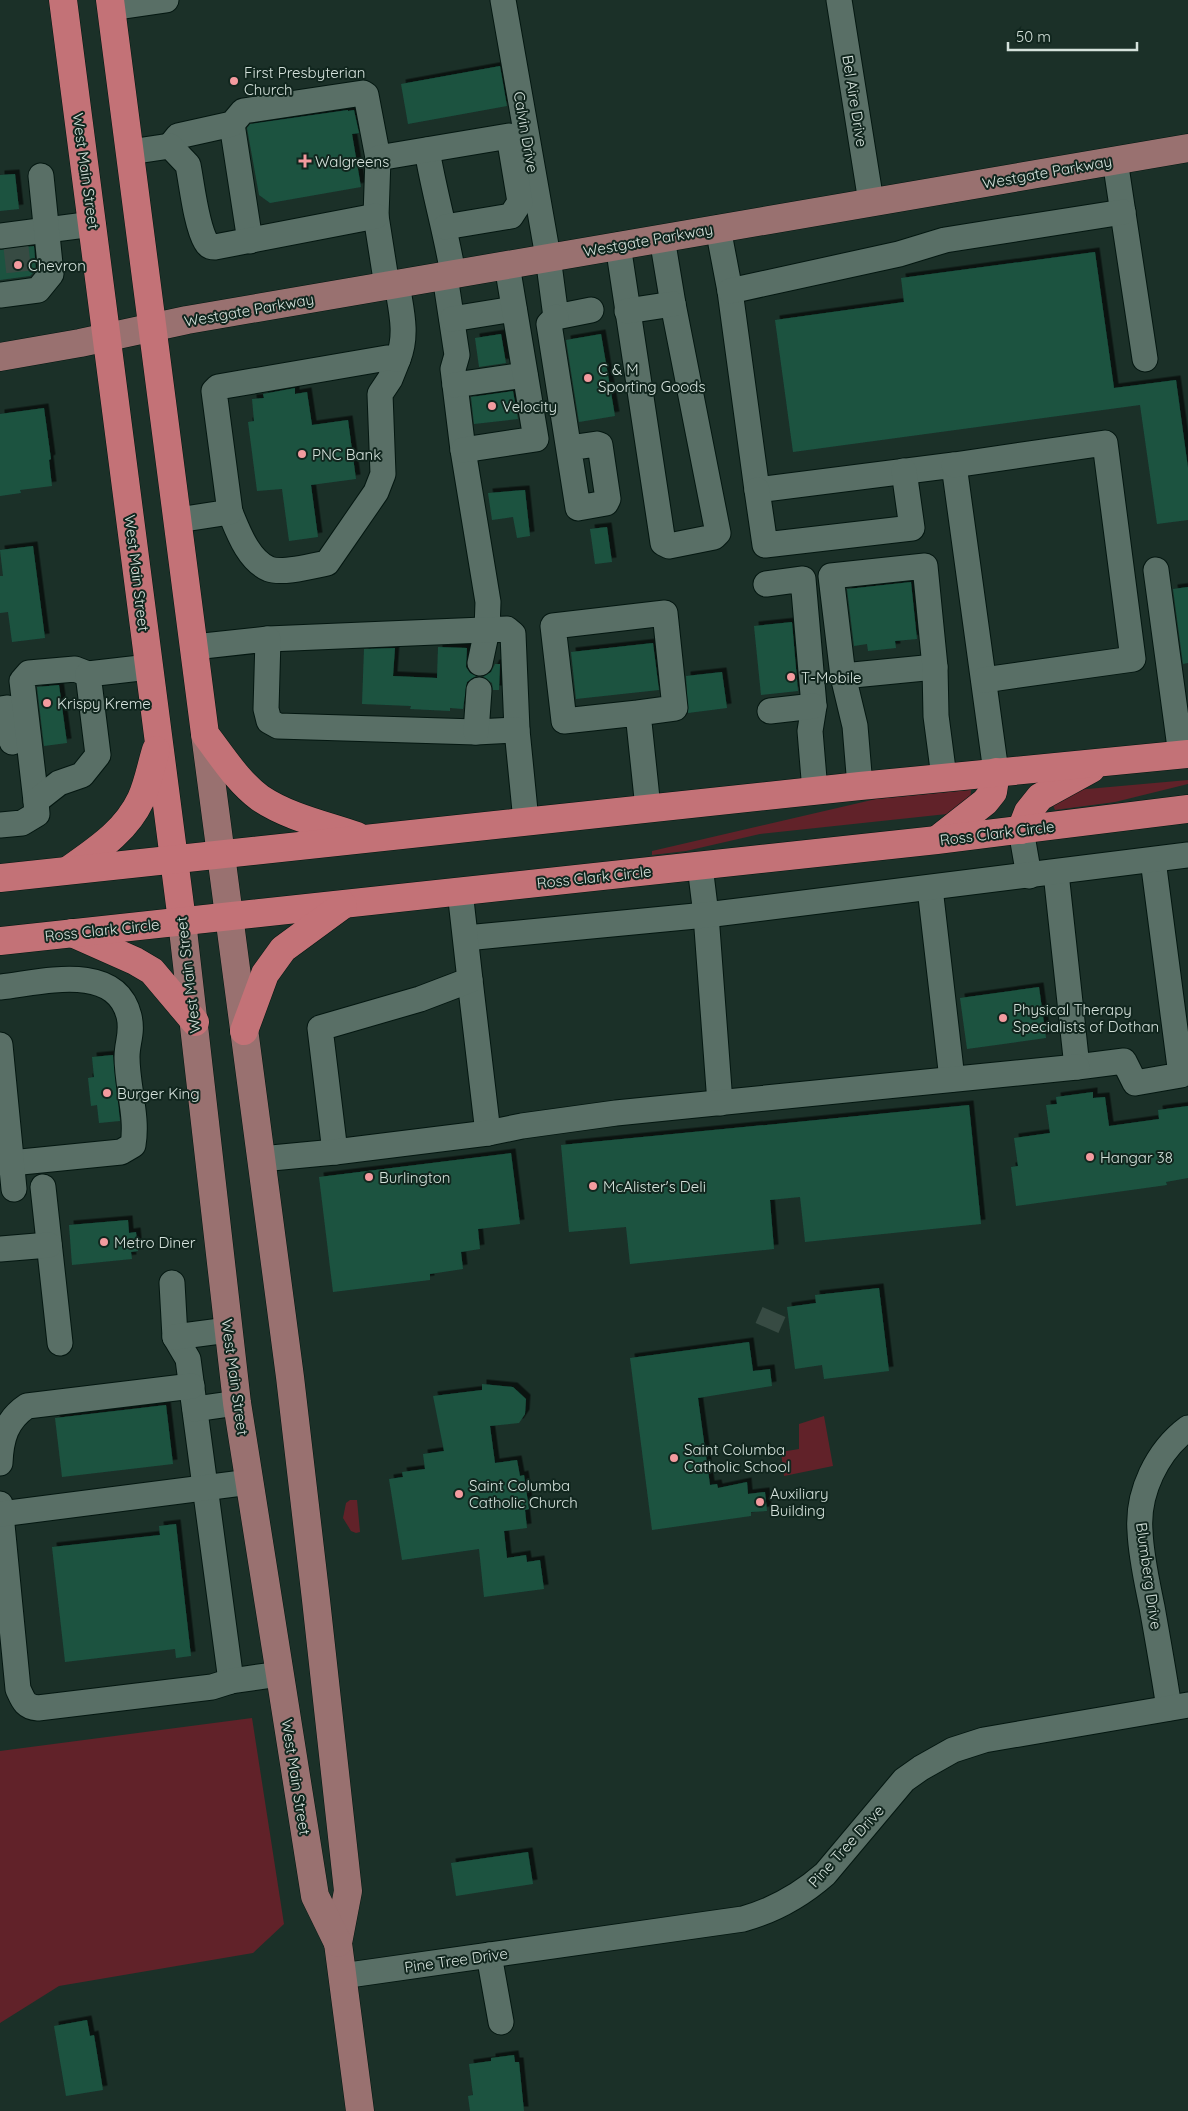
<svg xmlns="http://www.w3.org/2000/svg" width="1188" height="2111" font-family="Quicksand,sans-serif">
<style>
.green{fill:#612229}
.building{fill:#1b5341;filter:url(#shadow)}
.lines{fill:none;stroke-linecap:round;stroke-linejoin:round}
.minor-tunnel{stroke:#374b43;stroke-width:25;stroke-dasharray:25 12;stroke-linecap:butt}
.minor-casing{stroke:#041711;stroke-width:27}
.major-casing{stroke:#041711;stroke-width:29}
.highway-casing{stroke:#041711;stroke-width:29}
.minor{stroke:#596f66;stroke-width:25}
.major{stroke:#997170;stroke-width:28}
.highway{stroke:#c37277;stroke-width:28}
.poi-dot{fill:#f49b9f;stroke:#11261e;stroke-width:2}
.labels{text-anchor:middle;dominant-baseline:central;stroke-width:4;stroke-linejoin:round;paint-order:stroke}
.poi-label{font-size:15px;fill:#d5e2dc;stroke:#11261e;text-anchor:start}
.street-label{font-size:15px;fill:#d5e2dc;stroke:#11261e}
</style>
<defs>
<filter id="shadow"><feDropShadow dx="4.5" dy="-4.5" stdDeviation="0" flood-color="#0009"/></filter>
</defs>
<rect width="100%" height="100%" fill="#1b3028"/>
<g class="green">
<polygon points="1188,780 1188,784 1115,802 1055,810 1051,801 1076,790"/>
<polygon points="971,790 970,804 947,814 760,834 686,851 652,855 652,851 876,799"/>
<polygon points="824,1416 833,1466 784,1476 781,1452 799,1449 799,1424"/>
<polygon points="350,1500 357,1500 360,1532 356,1533 351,1531 343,1518 346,1503"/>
<polygon points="252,1718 284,1924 253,1953 59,1986 0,2023 0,1751"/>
</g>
<g class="building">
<polygon points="500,66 507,106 408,124 401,84"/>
<polygon points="348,110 348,111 354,110 359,133 352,134 361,187 270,203 259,195 247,128 250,124"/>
<polygon points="15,174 19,209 0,211 0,175"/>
<polygon points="34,246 36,270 30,276 0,280 0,250"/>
<polygon points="1095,252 1114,388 1176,380 1188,468 1188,520 1157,524 1140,405 793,452 775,320 904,302 901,278"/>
<polygon points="501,334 506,363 479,367 475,338"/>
<polygon points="601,334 615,416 579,422 566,340"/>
<polygon points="295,388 295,394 307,392 312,425 348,420 356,479 311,485 318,537 289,541 282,489 257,491 248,422 254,421 252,399 264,398 263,394"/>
<polygon points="513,391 518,419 474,424 471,397"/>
<polygon points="44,408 51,459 49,460 52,486 20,490 21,493 0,496 0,414"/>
<polygon points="525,490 530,536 517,538 513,517 492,520 488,493"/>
<polygon points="607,527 612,562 595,564 590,529"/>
<polygon points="33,546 45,638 12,642 8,612 0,613 0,576 3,576 0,550"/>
<polygon points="911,582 917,639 895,641 896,648 868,651 867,644 854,646 847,589"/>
<polygon points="1188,587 1188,663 1183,664 1173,589"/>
<polygon points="792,622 798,691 761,695 754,626"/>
<polygon points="653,643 659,690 576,699 571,652"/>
<polygon points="438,647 467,648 466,667 470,673 476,676 467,682 463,709 450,708 450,711 410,709 411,706 362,704 364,649 395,648 393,676 437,678"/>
<polygon points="495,664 500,664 499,690 493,690 492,683 483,677 491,672"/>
<polygon points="722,672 727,708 688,713 686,676"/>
<polygon points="59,685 67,743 44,746 37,687"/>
<polygon points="1039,987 1046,1038 967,1049 960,998"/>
<polygon points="113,1055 120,1121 99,1123 97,1105 91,1106 88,1078 94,1077 92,1057"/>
<polygon points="1093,1092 1093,1098 1105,1097 1109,1126 1159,1119 1158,1110 1188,1106 1188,1178 1166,1182 1167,1185 1016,1206 1011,1167 1018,1166 1014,1138 1050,1133 1046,1105 1057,1104 1056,1097"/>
<polygon points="969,1105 981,1224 805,1242 800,1197 770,1200 774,1249 630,1264 626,1227 569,1232 561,1145"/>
<polygon points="511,1153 520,1224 478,1229 480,1249 461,1252 463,1269 430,1274 430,1280 333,1292 319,1177"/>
<polygon points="128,1220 129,1233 136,1232 138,1251 131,1252 132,1259 72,1265 69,1225"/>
<polygon points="879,1288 889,1371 824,1379 822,1365 795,1369 787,1307 816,1303 815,1295"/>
<polygon points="749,1342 753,1371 770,1369 772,1386 698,1398 710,1485 717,1484 718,1488 747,1482 748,1494 765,1492 767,1511 751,1512 751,1516 652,1530 630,1358"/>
<polygon points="482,1384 513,1387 526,1399 525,1414 519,1423 490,1426 495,1463 517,1460 520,1476 524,1475 529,1509 525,1510 527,1528 504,1531 507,1558 526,1555 527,1562 540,1560 544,1589 484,1597 479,1549 402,1560 389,1479 403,1477 402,1472 425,1469 423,1454 444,1451 433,1396 482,1390"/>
<polygon points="166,1405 173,1464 62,1477 55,1418"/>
<polygon points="176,1524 191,1656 176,1658 175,1649 65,1662 52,1547 160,1535 159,1526"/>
<polygon points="528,1852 533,1884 456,1896 451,1863"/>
<polygon points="87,2020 90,2036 94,2035 103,2090 66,2096 54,2026"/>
<polygon points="514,2055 515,2062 519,2062 524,2111 470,2111 468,2096 473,2095 469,2064 491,2061 491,2058"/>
</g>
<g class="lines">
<g class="minor-tunnel">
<polyline points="16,247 20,283"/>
<polyline points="767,1328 774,1312"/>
</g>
<g class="minor-casing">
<g id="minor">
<polyline points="503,0 548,257 556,317 591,310"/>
<polyline points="839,0 871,202"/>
<polyline points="111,8 166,0"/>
<polyline points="232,124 250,241"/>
<polyline points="170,146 178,136 232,124 243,111 363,93 366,95 378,158 376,216 387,286"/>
<path d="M427,150c7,42 19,82 26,124"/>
<path d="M130,152l40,-6 18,19c4,20 8,60 18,77 2,4 5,5 9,5l161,-31"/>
<polyline points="378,158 509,136 520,202 511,216 445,227"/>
<polyline points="1115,160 1145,359"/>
<polyline points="718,228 730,291 757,490 954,465 996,772"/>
<polyline points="0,236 93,224"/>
<polyline points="618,245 663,543 669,546 714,537 718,533 673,304 662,238"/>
<polyline points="445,276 457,355 453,369 463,450 488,602 487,630 480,663"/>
<polyline points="730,291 899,254 945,240 1123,212"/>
<polyline points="0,295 38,290 51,274 41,176"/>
<polyline points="627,311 673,304"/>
<polyline points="556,317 549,324 578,508 606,503 608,499 600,445 597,444 569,448"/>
<polyline points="452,319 514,309"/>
<polyline points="455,385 525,375"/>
<polyline points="463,450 536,439 507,265"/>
<polyline points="954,465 1105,443 1133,659 984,680"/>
<polyline points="757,490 765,545 912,528 904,471"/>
<path d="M230,512c8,19 18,48 39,57 13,5 43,-3 58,-6l49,-71 7,-18 -3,-80 10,-15 8,-20"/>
<path d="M178,520l52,-8 -16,-121 4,-4 169,-29 11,1c10,-25 3,-49 -1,-75"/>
<polyline points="1156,570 1181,755"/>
<polyline points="766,584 803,579 814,706 810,731 815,791"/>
<polyline points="268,639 507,629 513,634 517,730"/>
<polyline points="194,647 268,639 266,709 269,721 278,726 476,732 517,730 526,821"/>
<polyline points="843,676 935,667"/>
<polyline points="0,709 8,708 12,742"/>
<polyline points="770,711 814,706"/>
<polyline points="638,713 564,721 553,626 665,613 675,708 638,713 648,808"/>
<polyline points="476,732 479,690"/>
<polyline points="860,786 855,726 843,676 831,576 925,566 935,667 936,716 944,777"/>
<polyline points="36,801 22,681 29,673 75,669 88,674"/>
<polyline points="0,825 22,823 37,814 36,801 59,783 82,775 98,755 88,674 149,667"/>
<polyline points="1021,830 1029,876"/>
<polyline points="700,866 706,915 720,1103"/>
<polyline points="1056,873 1077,1067 1124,1061 1135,1083 1181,1075 1153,860"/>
<polyline points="930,888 952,1079"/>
<polyline points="466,938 706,915 1188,855"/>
<polyline points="470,980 488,1133"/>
<path d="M0,987c40,-4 115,-26 129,29 4,17 -2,26 -2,41 0,30 11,59 6,88l-12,7 -110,11"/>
<polyline points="0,1045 14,1189"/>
<polyline points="335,1152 320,1028 420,999 470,980 460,891"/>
<polyline points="261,1159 335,1152 488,1133 522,1126 616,1113 1077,1067"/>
<polyline points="43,1187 60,1343"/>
<polyline points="0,1249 49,1245"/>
<polyline points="172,1283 175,1337 188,1359 231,1681"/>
<polyline points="175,1337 228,1330"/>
<polyline points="195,1409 237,1403"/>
<path d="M0,1463c1,-24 6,-43 27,-57l165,-20"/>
<path d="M0,1504l18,185c5,11 7,18 20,19l174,-21 19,-6 49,-7"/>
<polyline points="1,1514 250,1482"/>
<path d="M1169,1708c-5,-34 -11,-67 -17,-101 -5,-25 -11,-50 -12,-76 -3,-38 17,-80 48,-103"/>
<polyline points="489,1955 501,2022"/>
<path d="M342,1976l401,-57c32,-9 57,-23 82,-45l79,-94 17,-12 32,-18 31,-10 204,-35"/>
</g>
</g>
<g class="major-casing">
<g id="major">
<polyline points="0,357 80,343 187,320 1188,148"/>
<polyline points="205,734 290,1377 316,1600 348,1891 338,1943 360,2111"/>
<polyline points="182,921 237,1403 315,1896 338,1943"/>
</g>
</g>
<g class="highway-casing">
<g id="highway">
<polyline points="63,0 182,921"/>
<path d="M110,0l95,734c17,22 33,48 55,64 28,19 65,27 97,38"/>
<polyline points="1021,830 1028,812 1040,797 1091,769"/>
<polyline points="938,839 985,802 993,792 996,772"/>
<path d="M70,869c28,-20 56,-38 71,-70 7,-15 10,-33 15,-49"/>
<polyline points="0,878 860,786 1188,754"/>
<polyline points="72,933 135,961 152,971 195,1022"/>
<polyline points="0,941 937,840 1188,809"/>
<polyline points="244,1031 265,974 283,949 343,905"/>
</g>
</g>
<use href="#minor" class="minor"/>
<use href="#major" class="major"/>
<use href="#highway" class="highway"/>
</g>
<g class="poi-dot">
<circle cx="234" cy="81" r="5"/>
<path d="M302.5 153.5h5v5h5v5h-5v5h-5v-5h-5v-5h5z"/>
<circle cx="18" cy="265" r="5"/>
<circle cx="588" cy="378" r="5"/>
<circle cx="492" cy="406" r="5"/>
<circle cx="302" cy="454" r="5"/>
<circle cx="791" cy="677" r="5"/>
<circle cx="47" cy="703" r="5"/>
<circle cx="1003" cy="1018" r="5"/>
<circle cx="107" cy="1093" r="5"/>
<circle cx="1090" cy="1157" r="5"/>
<circle cx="369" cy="1177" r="5"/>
<circle cx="593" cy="1186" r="5"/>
<circle cx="104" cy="1242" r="5"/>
<circle cx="674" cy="1458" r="5"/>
<circle cx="459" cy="1494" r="5"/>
<circle cx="760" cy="1502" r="5"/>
</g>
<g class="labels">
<g class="poi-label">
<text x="244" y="72">First Presbyterian<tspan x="244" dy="17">Church</tspan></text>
<text x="315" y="161">Walgreens</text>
<text x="28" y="265">Chevron</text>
<text x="598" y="369">C &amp; M<tspan x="598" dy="17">Sporting Goods</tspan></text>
<text x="502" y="406">Velocity</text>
<text x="312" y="454">PNC Bank</text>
<text x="801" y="677">T-Mobile</text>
<text x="57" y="703">Krispy Kreme</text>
<text x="1013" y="1009">Physical Therapy<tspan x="1013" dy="17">Specialists of Dothan</tspan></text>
<text x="117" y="1093">Burger King</text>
<text x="1100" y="1157">Hangar 38</text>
<text x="379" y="1177">Burlington</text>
<text x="603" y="1186">McAlister's Deli</text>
<text x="114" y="1242">Metro Diner</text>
<text x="684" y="1449">Saint Columba<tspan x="684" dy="17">Catholic School</tspan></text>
<text x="469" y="1485">Saint Columba<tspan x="469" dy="17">Catholic Church</tspan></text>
<text x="770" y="1493">Auxiliary<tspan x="770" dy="17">Building</tspan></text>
</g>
<g class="street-label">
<text transform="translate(855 101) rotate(81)">Bel Aire Drive</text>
<text transform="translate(526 132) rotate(80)">Calvin Drive</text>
<text transform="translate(86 171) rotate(82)">West Main Street</text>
<text transform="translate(1047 172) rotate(-10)">Westgate Parkway</text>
<text transform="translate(648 240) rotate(-10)">Westgate Parkway</text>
<text transform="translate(249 310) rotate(-10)">Westgate Parkway</text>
<text transform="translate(137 573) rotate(83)">West Main Street</text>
<text transform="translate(997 833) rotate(-7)">Ross Clark Circle</text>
<text transform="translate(594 877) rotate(-6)">Ross Clark Circle</text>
<text transform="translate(102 930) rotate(-6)">Ross Clark Circle</text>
<text transform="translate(188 975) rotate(-97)">West Main Street</text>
<text transform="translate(235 1377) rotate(82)">West Main Street</text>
<text transform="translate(1149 1576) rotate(82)">Blumberg Drive</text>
<text transform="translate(296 1777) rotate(81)">West Main Street</text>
<text transform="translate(846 1846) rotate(-48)">Pine Tree Drive</text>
<text transform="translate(456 1960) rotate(-8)">Pine Tree Drive</text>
</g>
</g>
<path d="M1008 42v8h129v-8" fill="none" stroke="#d5e2dc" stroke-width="2.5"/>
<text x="1016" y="42" font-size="15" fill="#d5e2dc" stroke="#11261e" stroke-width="4" paint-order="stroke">50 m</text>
</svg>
